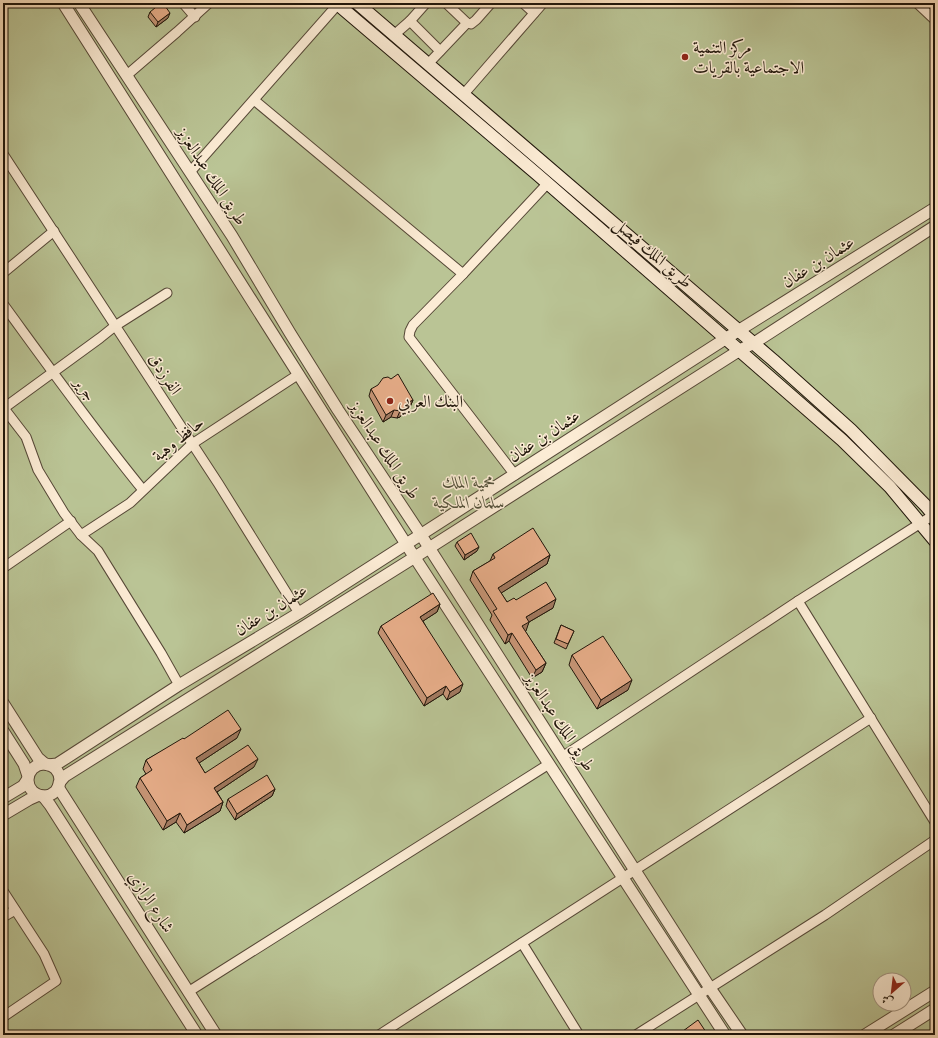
<svg xmlns="http://www.w3.org/2000/svg" width="938" height="1038" font-family="'IM FELL Double Pica',Amiri,serif">
<style>
.green{fill:#bac495;stroke:#6c6c50;fill-rule:evenodd}
.lines{fill:none;stroke-linecap:round;stroke-linejoin:round}
.minor-casing{stroke:#564837;stroke-width:11}
.tertiary-casing{stroke:#564837;stroke-width:13}
.secondary-casing{stroke:#1f150a;stroke-width:14}
.minor{stroke:#fcecd5;stroke-width:9}
.tertiary{stroke:#fcecd5;stroke-width:11}
.secondary{stroke:#fcecd5;stroke-width:12}
.wall{fill:#c89677;stroke:#1f150a}
.shaded-wall{fill:#a27a61;stroke:#1f150a}
.building{fill:#e8ae8a;stroke:#1f150a}
.poi-dot{fill:#8f2418;stroke:#fcecd5;stroke-width:1.5}
.labels{text-anchor:middle;dominant-baseline:central;stroke-width:3;stroke-linejoin:round;paint-order:stroke}
.poi-label{font-size:17px;fill:#1f150a;stroke:#fcecd5;text-anchor:start}
.street-label{font-size:17px;fill:#1f150a;stroke:#fcecd5}
.park-label{font-size:17px;font-style:italic;fill:#55523b;stroke:#fcecd5}
</style>
<rect width="100%" height="100%" fill="#fbe1bf"/>
<filter id="stains"><feTurbulence type="fractalNoise" baseFrequency=".005" numOctaves="4"/><feColorMatrix values="0 0 0 0 .2 0 0 0 0 .09 0 0 0 0 .02 0 0 0 .5 -.17"/></filter>
<radialGradient id="worn" r=".72"><stop offset=".6" stop-color="#630" stop-opacity="0"/><stop offset="1" stop-color="#630" stop-opacity=".3"/></radialGradient>
<path class="green" d="M3,3h932v1032h-932zM880,980h24v24h-24z"/>
<g class="lines">
<g class="minor-casing">
<g id="minor">
<polyline points="183,3 195,17"/>
<polyline points="446,3 467,23 471,24 476,20 491,3"/>
<polyline points="523,3 534,13"/>
<polyline points="917,3 935,20"/>
<polyline points="410,21 426,3"/>
<polyline points="394,35 410,21 440,51"/>
<polyline points="428,64 467,23"/>
<polyline points="127,75 177,32 209,3"/>
<polyline points="463,95 543,3"/>
<polyline points="254,100 463,274 547,184"/>
<polyline points="3,154 218,483 299,613"/>
<polyline points="190,172 339,3"/>
<polyline points="3,273 54,231"/>
<polyline points="463,274 413,325 410,331 409,337 515,475"/>
<path d="M3,304c46,63 91,126 140,186"/>
<polyline points="3,407 26,437 38,470 64,513 81,535 98,551 161,653 179,685"/>
<polyline points="4,408 100,338 115,326 167,293"/>
<polyline points="81,535 130,503 192,444 299,374"/>
<polyline points="3,568 71,521"/>
<polyline points="798,601 935,822"/>
<polyline points="562,757 798,601 935,514"/>
<polyline points="3,891 44,954 56,981 3,1017"/>
<polyline points="3,917 15,910"/>
<polyline points="522,943 579,1035"/>
<polyline points="188,992 549,764"/>
<polyline points="379,1035 871,718"/>
<polyline points="636,1035 825,915 935,840"/>
</g>
</g>
<g class="tertiary-casing">
<g id="tertiary">
<polyline points="63,3 406,544 725,1035"/>
<polyline points="79,3 232,236 290,333 338,410 421,535 710,988 742,1035"/>
<polyline points="3,703 38,758 45,764"/>
<polyline points="3,731 24,764 28,776"/>
<circle cx="44" cy="780" r="16"/>
<polyline points="48,765 57,764 179,685 299,613 725,339 935,208"/>
<polyline points="59,783 65,776 415,557 740,350 754,343 935,226"/>
<polyline points="58,787 216,1035"/>
<polyline points="43,796 50,805 197,1035"/>
<polyline points="3,798 23,786 27,780"/>
<polyline points="3,815 30,799 39,795"/>
<polyline points="865,1035 935,991"/>
<polyline points="894,1035 935,1009"/>
</g>
</g>
<g class="secondary-casing">
<g id="secondary">
<polyline points="336,3 538,175 842,440 890,487 935,541"/>
<polyline points="357,3 773,360 851,430 926,506 935,517"/>
</g>
</g>
<use href="#minor" class="minor"/>
<use href="#tertiary" class="tertiary"/>
<use href="#secondary" class="secondary"/>
</g>
<g class="wall">
<polygon points="150,12 168,18 156,27 148,17"/>
<polygon points="371,389 413,400 410,407 405,410 400,417 397,418 391,417 383,422 369,396"/>
<polygon points="457,542 477,551 464,560 455,546"/>
<polygon points="493,554 550,555 547,564 501,593 507,602 516,600 553,608 529,622 525,631 546,663 542,672 532,678 509,641 505,644 490,620 492,615 470,580 473,571 490,561"/>
<polygon points="440,604 437,612 423,621 460,692 447,700 443,694 424,706 378,633 381,626"/>
<polygon points="561,625 574,631 566,649 554,643"/>
<polygon points="572,655 628,690 597,709 569,665"/>
<polygon points="237,738 199,763 205,773 254,767 217,792 223,802 220,811 184,833 176,822 163,830 136,787 140,778 146,774 143,769 146,760 184,739"/>
<polygon points="275,789 272,796 235,820 226,806 228,799"/>
<polygon points="683,1031 708,1035 681,1035"/>
</g>
<g class="shaded-wall">
<polygon points="170,13 168,18 156,27 158,22"/>
<polygon points="413,400 410,407 405,410 400,417 397,418 400,411 407,403"/>
<polygon points="394,410 391,417 383,422 386,415"/>
<polygon points="479,547 477,551 464,560 465,555"/>
<polygon points="550,555 547,564 495,597 498,588"/>
<polygon points="556,599 553,608 529,622 526,631 519,635 526,617"/>
<polygon points="440,604 437,612 417,625 420,617"/>
<polygon points="512,633 509,641 505,644 508,635"/>
<polygon points="546,663 542,672 532,678 536,670"/>
<polygon points="632,680 628,690 597,709 601,700"/>
<polygon points="463,684 460,692 447,700 450,692"/>
<polygon points="446,686 443,694 424,706 427,698"/>
<polygon points="241,729 237,738 193,767 196,758"/>
<polygon points="258,759 254,767 211,796 214,788"/>
<polygon points="275,789 272,796 235,820 237,814"/>
<polygon points="223,802 220,811 184,833 187,825"/>
<polygon points="180,813 176,822 163,830 167,821"/>
</g>
<g class="building">
<polygon points="161,3 163,3 170,13 158,22 150,12"/>
<polygon points="398,374 413,400 407,403 403,410 400,411 394,410 386,415 371,389 378,385 383,378 388,377 391,379"/>
<polygon points="533,528 550,555 498,588 507,602 514,598 516,600 546,582 556,599 526,617 529,622 522,626 546,663 536,670 512,633 508,635 493,611 497,609 473,571 495,558 493,554"/>
<polygon points="471,533 479,547 465,555 457,542"/>
<polygon points="433,593 440,604 420,617 463,684 450,692 446,686 427,698 381,626"/>
<polygon points="561,625 574,631 568,644 556,639"/>
<polygon points="603,636 632,680 601,700 572,655"/>
<polygon points="228,710 241,729 196,758 205,773 248,745 258,759 214,788 223,802 187,825 180,813 167,821 140,778 152,770 146,760 183,738 184,739"/>
<polygon points="267,775 275,789 237,814 228,799"/>
<polygon points="698,1020 708,1035 686,1035 683,1031"/>
</g>
<g class="poi-dot">
<circle cx="685" cy="57" r="4"/>
<circle cx="390" cy="401" r="4"/>
</g>
<g class="labels">
<g class="poi-label">
<text x="693" y="47">مركز التنمية<tspan x="693" dy="20">الاجتماعية بالقريات</tspan></text>
<text x="398" y="401">البنك العربي</text>
</g>
<g class="street-label">
<text transform="translate(212 176) rotate(57)">طريق الملك عبدالعزيز</text>
<text transform="translate(653 253) rotate(41)">طريق الملك فيصل</text>
<text transform="translate(818 262) rotate(-32)">عثمان بن عفان</text>
<text transform="translate(165 374) rotate(57)">الفرزدق</text>
<text transform="translate(85 389) rotate(53)">جرير</text>
<text transform="translate(544 436) rotate(-33)">عثمان بن عفان</text>
<text transform="translate(178 439) rotate(-39)">حافظ وهبة</text>
<text transform="translate(385 450) rotate(57)">طريق الملك عبدالعزيز</text>
<text transform="translate(271 610) rotate(-32)">عثمان بن عفان</text>
<text transform="translate(560 722) rotate(57)">طريق الملك عبدالعزيز</text>
<text transform="translate(151 902) rotate(57)">شارع الرازي</text>
</g>
<g class="park-label">
<text x="469" y="482">محمية الملك<tspan x="469" dy="20">سلمان الملكية</tspan></text>
</g>
</g>
<rect width="938" height="1038" fill="none" stroke="#fbe1bf" stroke-width="16"/>
<rect x="4" y="4" width="930" height="1030" fill="none" stroke="#1f150a" stroke-width="2"/>
<rect x="8" y="8" width="922" height="1022" fill="none" stroke="#1f150a"/>
<g transform="translate(892 992) rotate(208)"><circle r="19" fill="#fcecd5" stroke="#a49684"/>
<path d="M0-3L7 15L0 10L-7 15Z" fill="#8f2418"/>
<text y="-6" font-size="11" font-weight="bold" text-anchor="middle" fill="#1f150a">ش</text>
</g>
<rect width="100%" height="100%" filter="url(#stains)"/>
<rect width="100%" height="100%" fill="url(#worn)"/>
</svg>
